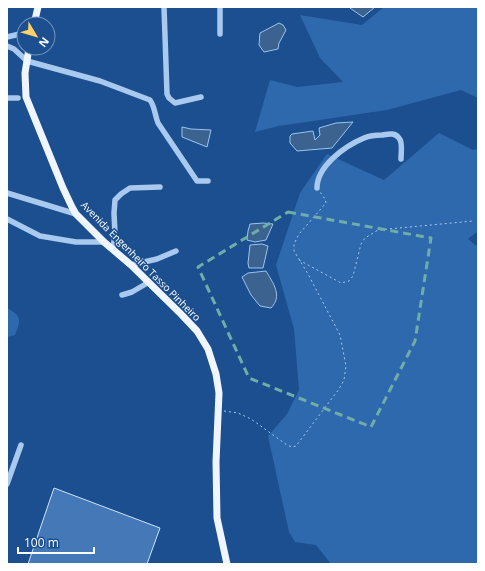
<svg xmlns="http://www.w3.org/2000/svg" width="485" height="571" font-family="'Open Sans',sans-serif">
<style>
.green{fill:#2e69ad}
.water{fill:#3c6290;stroke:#9cc4f0}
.building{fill:#4478b7;stroke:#cfe3fa}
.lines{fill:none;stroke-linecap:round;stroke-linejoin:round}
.path{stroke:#a9c9ee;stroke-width:1;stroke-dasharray:2 3;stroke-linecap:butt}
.minor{stroke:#a9c9ee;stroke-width:5.5}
.major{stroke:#f0f6ff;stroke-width:7}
.marked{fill:none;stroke:#6fada8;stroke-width:3;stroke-dasharray:8 5;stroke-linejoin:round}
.labels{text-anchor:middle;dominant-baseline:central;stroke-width:3;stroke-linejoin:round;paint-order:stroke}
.street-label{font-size:10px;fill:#fff;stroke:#1b4f8f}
</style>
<rect width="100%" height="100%" fill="#1b4f8f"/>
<g class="green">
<polygon points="384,7 478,7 478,98 461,90 387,110 279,126 255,132 270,80 297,87 343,82 320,58 300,15 362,25"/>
<polygon points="439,133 473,150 478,149 478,231 468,239 478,247 478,564 331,564 316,545 295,542 289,532 268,436 287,414 299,390 294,329 276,265 300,193 327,154 384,180"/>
<path d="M7,308c15,8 14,12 8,27l-8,2z"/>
</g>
<g class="water">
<polygon points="351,7 375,7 363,17 350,8"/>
<polygon points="279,23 283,25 286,30 279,43 278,49 264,52 259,45 260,33"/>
<polygon points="353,122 332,148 297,151 290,143 290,136 292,134 313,131 315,140 320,135 319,128 336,123"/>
<polygon points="182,127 191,129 211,130 207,147 182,137"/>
<polygon points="263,223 273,224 266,240 255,242 247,240 248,231 250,224"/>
<polygon points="262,244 268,246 263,268 249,268 248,263 250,245"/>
<path d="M266,271c7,12 17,25 5,37l-11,-2 -9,-11 -9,-18 6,-4z"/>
</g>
<polygon class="building" points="54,488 160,528 147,564 28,564"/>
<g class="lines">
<g class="path">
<polyline points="299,260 341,283 349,281 353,276 361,244 365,238 378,230 473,221"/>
<polyline points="224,411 238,413 251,419 287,445 292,447 296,446 339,389 344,380 346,366 340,335 308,274 294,251 294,244 299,234 326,203 325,199 320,192"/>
</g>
<g class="minor">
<polyline points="164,7 167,94 169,98 175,103 201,97"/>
<polyline points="220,7 220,34"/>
<polyline points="7,37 24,33"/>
<path d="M7,46l7,3 13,12 73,20 50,19c5,7 5,16 8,23l39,58h11"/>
<polyline points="7,98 18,98"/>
<path d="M317,188c0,-22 28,-42 47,-50 5,-2 12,-3 18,-3 6,-1 13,-3 17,3 4,4 2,15 2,21"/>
<polyline points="7,193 76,214"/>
<polyline points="7,219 40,236 76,242 104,242"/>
<polyline points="113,249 115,234 114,213 115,200 121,194 130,188 160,187"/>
<polyline points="131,265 157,259 176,251"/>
<polyline points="122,295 132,292 149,282"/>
<polyline points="7,484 21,445"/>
</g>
<g class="major">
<polyline points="34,24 38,7"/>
<polyline points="29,48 25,73 26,97 63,188 72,207 76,214 104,242 131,265 181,314 197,331 208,349 216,374 219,393 216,462 217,518 227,564"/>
</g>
</g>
<path class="marked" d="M288,212l143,26 -16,103 -44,86 -122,-49 -51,-111z"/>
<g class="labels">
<g class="street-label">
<text transform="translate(141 261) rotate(45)">Avenida Engenheiro Tasso Pinheiro</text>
</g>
</g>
<rect width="485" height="571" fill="none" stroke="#ffffff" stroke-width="16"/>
<g transform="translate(36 36) rotate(128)"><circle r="19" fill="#1b4f8f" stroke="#7695bc"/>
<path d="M0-3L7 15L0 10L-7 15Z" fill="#ffd166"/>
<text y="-6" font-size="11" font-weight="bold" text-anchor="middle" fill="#ffffff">N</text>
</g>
<path d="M18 547v6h76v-6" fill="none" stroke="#ffffff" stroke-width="2"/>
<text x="24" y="547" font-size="12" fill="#ffffff" stroke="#1b4f8f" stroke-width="3" paint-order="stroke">100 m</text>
</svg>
